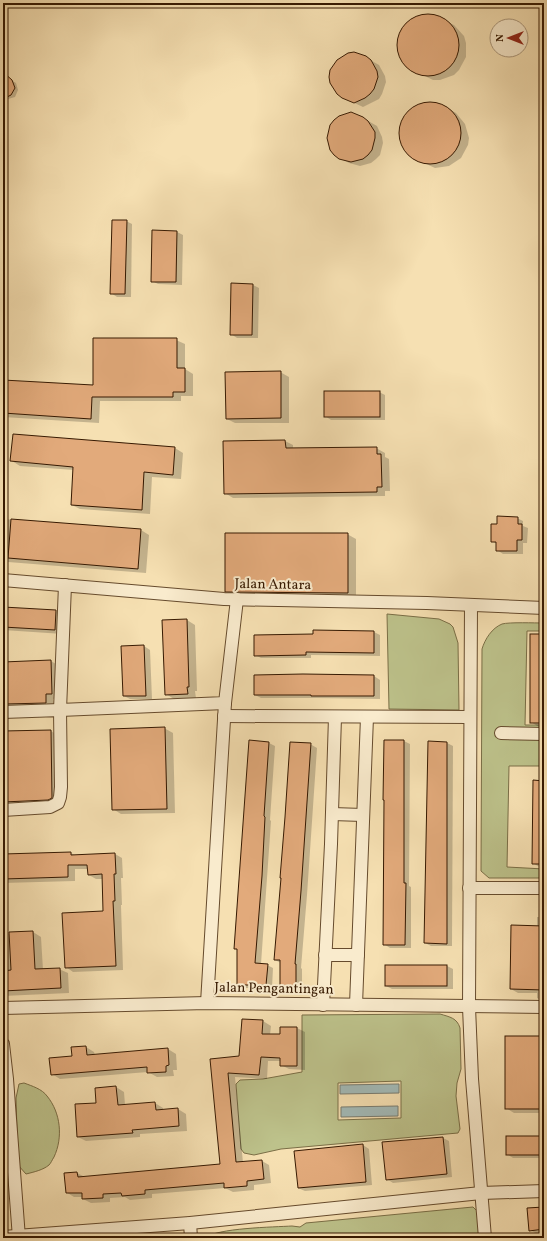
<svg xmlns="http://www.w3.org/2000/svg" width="547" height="1241" font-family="Vollkorn,serif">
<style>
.green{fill:#bdc28b;stroke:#7a6e46;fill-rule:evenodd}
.water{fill:#a2bab8;stroke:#777a6f}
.shadow{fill:#0003}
.building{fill:#e2aa7b;stroke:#361901}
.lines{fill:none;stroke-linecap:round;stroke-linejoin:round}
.minor-casing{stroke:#664b2d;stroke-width:14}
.minor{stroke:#f9ebcd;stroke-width:12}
.labels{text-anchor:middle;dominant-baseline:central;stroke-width:4;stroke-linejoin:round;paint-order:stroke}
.street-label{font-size:14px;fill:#361901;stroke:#f9ebcd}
</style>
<rect width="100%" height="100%" fill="#f6e0b2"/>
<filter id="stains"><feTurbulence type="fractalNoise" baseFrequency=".005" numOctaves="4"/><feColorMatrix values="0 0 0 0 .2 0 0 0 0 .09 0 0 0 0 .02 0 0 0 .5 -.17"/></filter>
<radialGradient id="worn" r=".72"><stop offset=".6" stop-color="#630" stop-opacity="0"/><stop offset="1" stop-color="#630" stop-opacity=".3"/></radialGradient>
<g class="green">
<polygon points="387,614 439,619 450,624 453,627 458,643 459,710 389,709"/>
<path d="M544,623v8h-17l-2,94h19v41h-35l-2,101 37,2v9h-55l-8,-7 1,-222c3,-10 10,-21 20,-25 7,-2 33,-1 42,-1z"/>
<path d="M440,1014c10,3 17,4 20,14l1,41 -4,14 -1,13 4,33 -2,4 -177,16 -27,6 -10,-2 -3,-4 -5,-65 4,-4 23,-1 39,-7v-57zM401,1081v37l-63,2v-37z"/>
<path d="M24,1083c8,3 18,6 23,13 14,17 16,42 7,61 -2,3 -3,6 -5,8 -6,5 -15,7 -23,9l-8,-9 -2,-67 3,-14z"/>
<path d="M473,1207l4,4 3,27h-180l-1,-3 -18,3h-75c9,-10 69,-11 86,-12l8,1 6,-4z"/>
</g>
<g class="water">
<polygon points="399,1084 399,1093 340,1094 340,1085"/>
<polygon points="398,1106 398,1116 341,1117 341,1107"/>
</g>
<g class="shadow">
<polygon points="424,15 432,15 454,25 464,36 466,43 466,57 459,70 454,75 440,80 433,80 411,69 401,58 399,52 399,37 406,25 417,16"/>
<polygon points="365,57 379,65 385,76 386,82 382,94 379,99 363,107 342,97"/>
<polygon points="6,77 16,83 18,90 15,97 8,99 3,96 3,78"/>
<polygon points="427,103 434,103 447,108 456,113 465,124 469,138 468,145 461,158 449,166 435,168 422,162 407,152 401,140 401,125 408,112 420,104"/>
<polygon points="363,118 377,126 382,137 383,143 380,155 376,159 371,163 360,166 349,163 340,158"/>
<polygon points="126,221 132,224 131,297 117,297 111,293"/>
<polygon points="153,231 177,232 183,235 182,285 158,284 152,281"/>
<polygon points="253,285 259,288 258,338 237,338 231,334"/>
<polygon points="176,340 185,344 185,369 193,374 193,396 181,396 181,401 100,401 99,423 3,417 3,381 94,386"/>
<polygon points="280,372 289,377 289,423 235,423 227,419"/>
<polygon points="379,392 385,395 385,420 331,420 325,416"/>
<polygon points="14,435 175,448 183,453 181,479 152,477 150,514 80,509 72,505 74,470 20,466 12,461"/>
<polygon points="285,441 293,445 293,449 376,448 385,453 385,457 389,459 390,491 385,491 385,496 233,498 225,493 224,442"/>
<polygon points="517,518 523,521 523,526 528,528 527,543 523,543 523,554 503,554 497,550 497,544 492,541 498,525"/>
<polygon points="3,519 141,530 149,535 146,573 8,562 5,579 3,579"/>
<polygon points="347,534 356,539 356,597 234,596 226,591"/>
<polygon points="3,608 56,611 64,616 63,634 3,630"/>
<polygon points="187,620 195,625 197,691 195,691 196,698 174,699 166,694"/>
<polygon points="374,632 380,635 380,656 311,655 311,658 261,658 255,655 314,635"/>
<polygon points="544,635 544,727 539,727 531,722"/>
<polygon points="144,646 150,650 152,699 130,699 124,696"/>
<polygon points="51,661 59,666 60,698 53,699 54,707 3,709 3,663"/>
<polygon points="374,676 380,680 380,699 316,698 261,698 255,695"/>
<polygon points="164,728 173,733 175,813 121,814 113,809"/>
<polygon points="51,731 57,735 58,801 3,807 3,732"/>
<polygon points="250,741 269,743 275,746 270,820 271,821 261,964 267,965 273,968 272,988 244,988 238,984 238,950 235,948"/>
<polygon points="385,741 404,741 410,744 409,886 411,887 411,948 390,948 384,944"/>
<polygon points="428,742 447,743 453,746 452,946 431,946 425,943"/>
<polygon points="310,744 317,748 307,895 301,968 302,969 302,989 287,989 281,985 281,963 275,960"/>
<polygon points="544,782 544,868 541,868 533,863"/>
<polygon points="71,853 76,856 115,854 122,858 123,878 121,878 122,905 121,905 123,970 73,972 66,967 104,912 103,879 96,879 89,875 89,869 75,869 75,881 3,883 3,855"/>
<polygon points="537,917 544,917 544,1002 537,998 537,993 518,993 511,989 537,926"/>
<polygon points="33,932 41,937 43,970 59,969 68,973 69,993 3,996 3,934"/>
<polygon points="447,966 453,969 453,989 392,989 386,986"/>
<polygon points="243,1020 263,1021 271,1026 270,1035 281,1035 281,1028 297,1028 305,1032 305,1070 289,1069 281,1065 281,1061 268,1061 267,1079 235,1077 243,1163 262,1161 269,1165 271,1183 254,1185 254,1190 233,1192 225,1188 152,1194 152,1198 130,1200 125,1197 110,1198 110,1202 91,1203 83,1199 83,1197 74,1197 66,1192 77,1173 85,1177 221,1165 211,1060 240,1057"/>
<polygon points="544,1037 544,1113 514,1113 506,1108"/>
<polygon points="86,1047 94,1052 95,1055 168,1049 176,1054 177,1070 173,1070 174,1076 157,1077 148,1072 60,1079 52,1074 73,1057 72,1048"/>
<polygon points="116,1087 124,1092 125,1105 155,1103 163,1108 163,1110 178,1109 186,1114 187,1131 140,1134 140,1137 86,1141 78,1137 97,1103 96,1089"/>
<polygon points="540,1137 544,1139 544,1158 513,1158 507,1154"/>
<polygon points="443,1138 449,1141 452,1177 393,1183 387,1179"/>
<polygon points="363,1145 369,1149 372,1185 305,1191 298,1188"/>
<polygon points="544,1208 544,1234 537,1234 530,1230"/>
</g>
<g class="building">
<circle cx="428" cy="45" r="31"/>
<polygon points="354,52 366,56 371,60 377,71 378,77 374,89 370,94 365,98 354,103 342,98 337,94 330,83 329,77 330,70 337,60 348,53"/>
<polygon points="3,72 12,80 15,88 11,95 3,99"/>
<circle cx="430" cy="133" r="31"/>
<polygon points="351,112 363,117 368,121 375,132 375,138 372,150 368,155 363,159 351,162 339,159 334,155 330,150 327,138 330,125 334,120 339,116"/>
<polygon points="112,220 127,220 125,294 110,294"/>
<polygon points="152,230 177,231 176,282 151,282"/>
<polygon points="231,283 253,284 252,335 230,335"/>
<polygon points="93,338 177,338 177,368 185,368 185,392 173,392 173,397 92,397 91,419 3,413 3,380 93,385"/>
<polygon points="281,371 281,418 226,419 225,372"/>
<rect x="324" y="391" width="56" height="26"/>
<polygon points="13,434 175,447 173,475 144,472 142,510 71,505 73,467 10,461"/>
<polygon points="285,440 286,448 377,447 377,454 381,454 382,487 377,487 377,492 224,494 223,441"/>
<polygon points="497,516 518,517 518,524 522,524 522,540 517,540 517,551 496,551 496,542 491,542 491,524 497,524"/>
<polygon points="11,519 141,529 138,569 8,558"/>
<polygon points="225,533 348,533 348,593 225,592"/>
<polygon points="3,607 56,610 55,630 3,627"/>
<polygon points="187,619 189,687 187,687 188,694 165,695 162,620"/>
<polygon points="313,630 374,631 374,653 306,652 306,655 254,656 254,635 313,634"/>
<rect x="530" y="634" width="14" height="89"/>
<polygon points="144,645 146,696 123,696 121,646"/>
<polygon points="51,660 52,694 46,694 46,703 5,704 5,696 3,696 3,662"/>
<polygon points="303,674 374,675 374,696 311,696 311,695 254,695 254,675"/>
<polygon points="165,727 167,809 112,810 110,729"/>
<polygon points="51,730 52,798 48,800 3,802 3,731"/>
<polygon points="249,740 269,742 264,816 265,817 262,876 255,963 268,964 266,985 237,985 237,949 234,949"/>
<polygon points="384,740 404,740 404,883 406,883 405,945 383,945 384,800 383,800"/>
<polygon points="428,741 447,742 447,944 424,943"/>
<polygon points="290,742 311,743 301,891 295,964 296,964 296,986 280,986 280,960 274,960 281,878 280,878 285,817"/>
<polygon points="533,780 544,781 544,864 532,864"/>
<polygon points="71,852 71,855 115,853 116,874 114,874 115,901 113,901 116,966 65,968 62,913 103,911 102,874 88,875 87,865 68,865 68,877 3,879 3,854"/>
<polygon points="511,925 544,926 544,990 510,989"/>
<polygon points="33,931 35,969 60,968 61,988 3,991 3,971 11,970 9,932"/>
<rect x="385" y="965" width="62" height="21"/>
<polygon points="242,1019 263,1020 262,1034 280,1034 280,1027 297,1027 297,1066 280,1066 280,1058 261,1057 259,1075 228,1073 236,1162 262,1160 264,1179 247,1181 247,1186 224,1188 224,1183 145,1190 145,1194 122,1196 121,1193 103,1194 103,1198 82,1199 82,1193 66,1193 64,1173 77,1172 78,1177 220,1164 210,1059 239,1056"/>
<rect x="505" y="1036" width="39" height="73"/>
<polygon points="86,1046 87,1055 168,1048 169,1065 166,1066 166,1072 147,1073 147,1067 51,1075 49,1058 72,1056 71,1047"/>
<polygon points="116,1086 118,1105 155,1102 156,1110 178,1108 179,1126 132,1130 133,1133 77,1137 75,1104 96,1103 95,1088"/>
<rect x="506" y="1136" width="35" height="19"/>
<polygon points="443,1137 447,1174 386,1180 382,1142"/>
<polygon points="363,1144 366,1182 298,1188 294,1151"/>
<polygon points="544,1207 544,1229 529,1231 527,1208"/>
</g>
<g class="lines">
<g class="minor-casing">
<g id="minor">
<polyline points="3,580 224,599 427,603 544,608"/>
<polyline points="65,585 60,710 225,703 237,599"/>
<polyline points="471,605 469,1007 472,1079 485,1238"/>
<polyline points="3,712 60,710 61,787 60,797 58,803 50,807 3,810"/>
<polyline points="224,716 470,717"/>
<polyline points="501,733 544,734"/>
<polyline points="332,814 363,815"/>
<polyline points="469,888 544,888"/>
<polyline points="325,955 358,955"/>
<polyline points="207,1003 225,703"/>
<polyline points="323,1005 331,844 335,717"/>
<polyline points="356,1005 367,717"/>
<polyline points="3,1008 207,1003 544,1007"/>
<polyline points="3,1044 7,1079 19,1238"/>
<polyline points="190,1223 191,1238"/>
<polyline points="3,1237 190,1223 481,1193 544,1191"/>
</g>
</g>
<use href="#minor" class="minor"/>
</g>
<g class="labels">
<g class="street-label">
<text transform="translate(273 585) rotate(1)">Jalan Antara</text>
<text transform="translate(274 989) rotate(1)">Jalan Pengantingan</text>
</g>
</g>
<rect width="547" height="1241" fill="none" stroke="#f6e0b2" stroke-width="16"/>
<rect x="4" y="4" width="539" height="1233" fill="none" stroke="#361901" stroke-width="2"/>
<rect x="8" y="8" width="531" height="1225" fill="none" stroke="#361901"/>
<g transform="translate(509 38) rotate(270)"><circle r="19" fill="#f9ebcd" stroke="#ab977b"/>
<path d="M0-3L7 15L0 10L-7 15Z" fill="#8f2418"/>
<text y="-6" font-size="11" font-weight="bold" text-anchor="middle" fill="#361901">N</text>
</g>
<rect width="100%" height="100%" filter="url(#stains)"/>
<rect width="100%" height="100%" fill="url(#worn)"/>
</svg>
